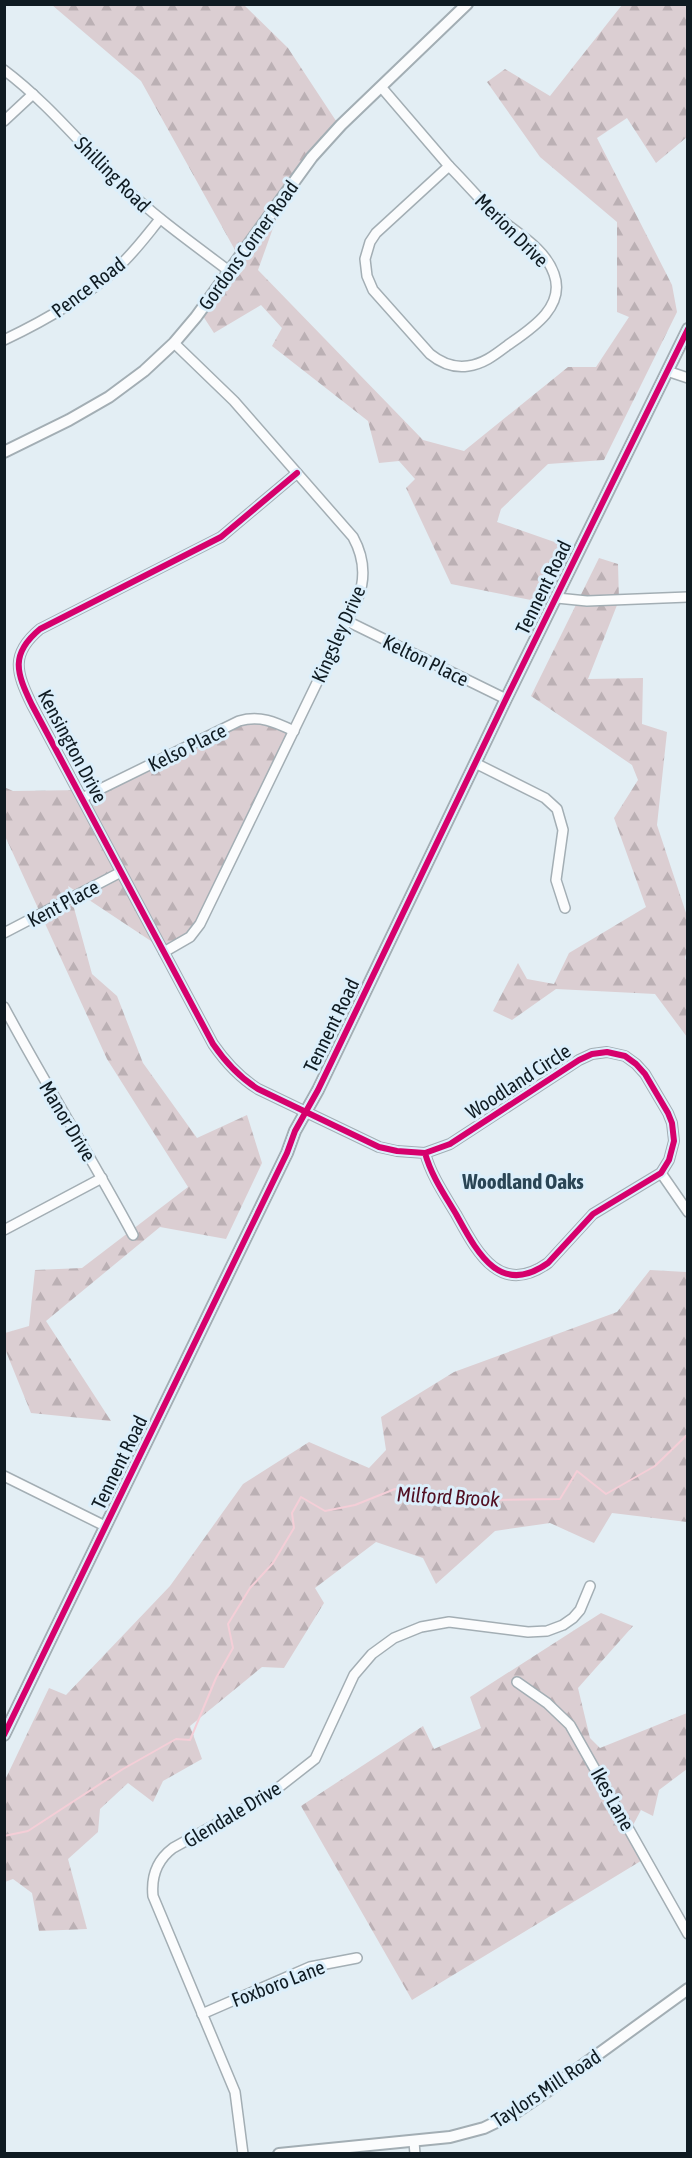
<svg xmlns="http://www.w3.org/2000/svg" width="692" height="2158" font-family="'Asap Condensed',sans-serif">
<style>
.forest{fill:url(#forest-firs)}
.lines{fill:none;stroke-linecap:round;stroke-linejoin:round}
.stream{stroke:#f4ced7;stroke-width:2}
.minor-casing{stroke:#a3aeb4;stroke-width:12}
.tertiary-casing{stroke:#a3aeb4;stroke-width:14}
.minor{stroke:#fbfcfd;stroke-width:9}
.tertiary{stroke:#fbfcfd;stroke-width:10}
.cycleway-casing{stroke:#dceffb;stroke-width:10}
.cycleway{stroke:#d6006c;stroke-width:6}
.labels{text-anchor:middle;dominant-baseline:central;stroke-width:6;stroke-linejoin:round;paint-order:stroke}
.street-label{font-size:20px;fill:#0f1b22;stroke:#dceffb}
.neighbourhood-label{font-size:21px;font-weight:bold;fill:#2a4555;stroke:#dceffb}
.water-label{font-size:21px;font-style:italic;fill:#510f22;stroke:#dceffb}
</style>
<defs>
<pattern id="forest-firs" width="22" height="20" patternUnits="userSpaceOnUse" patternTransform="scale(1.5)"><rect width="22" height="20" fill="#dbced2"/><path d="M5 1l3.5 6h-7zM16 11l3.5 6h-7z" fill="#bbb0b4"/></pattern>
</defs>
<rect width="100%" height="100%" fill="#e3eef4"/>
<g class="forest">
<polygon points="52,5 244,5 288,48 342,130 282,203 258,270 423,440 464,451 568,367 596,367 629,317 617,312 617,222 540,157 487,82 505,69 550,96 622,5 687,5 687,137 656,163 627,118 597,138 672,285 677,312 604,460 548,464 501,509 497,522 563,545 536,601 451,584 406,488 415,479 399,461 379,463 368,421 272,346 282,328 261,305 214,333 203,316 245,268 141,81"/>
<polygon points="599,558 618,564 619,600 588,679 643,678 642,724 667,732 657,825 687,916 687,950 685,958 688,965 687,1037 655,994 556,989 512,1020 493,1011 518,963 527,979 554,984 569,953 646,907 614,818 638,780 632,765 531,696"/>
<polygon points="249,716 297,726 188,938 166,951 68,886 92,974 117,996 143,1063 197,1138 247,1115 262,1163 226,1239 160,1227 46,1321 111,1421 31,1413 5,1349 5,1333 29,1326 35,1270 82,1268 188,1187 107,1059 5,836 4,787 13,791 84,790"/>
<polygon points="650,1270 686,1272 687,1271 687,1522 612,1513 594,1543 550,1523 495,1531 436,1584 423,1558 376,1542 315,1588 324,1603 284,1668 262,1667 190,1726 202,1759 163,1781 153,1802 128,1783 100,1809 98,1832 68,1859 87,1929 39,1931 32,1893 13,1879 5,1882 5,1780 49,1688 66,1695 170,1586 243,1484 309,1442 369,1468 386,1450 381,1417 454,1372 617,1312"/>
<polygon points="601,1613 633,1626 578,1688 590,1738 600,1748 687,1713 687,1769 659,1790 653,1816 641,1810 632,1827 649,1856 412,2000 301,1806 423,1726 434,1749 481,1728 470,1697"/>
</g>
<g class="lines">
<polyline class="stream" points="4,1836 28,1831 123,1769 176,1739 190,1740 216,1678 233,1648 228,1624 250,1588 273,1563 294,1528 292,1513 301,1497 325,1511 355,1505 395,1489 423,1491 483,1500 560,1499 577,1471 606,1494 655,1466 688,1434"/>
<g class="minor-casing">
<g id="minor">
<path d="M4,70c44,33 79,77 118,115 33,32 70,58 107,86"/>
<polyline points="382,88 449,166"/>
<polyline points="4,121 33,94"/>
<path d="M449,166c14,14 27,29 41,44 20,20 54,35 64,64 12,33 -23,55 -46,71 -12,9 -24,19 -40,21 -14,2 -27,-3 -38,-12l-57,-64 -6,-14 -2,-17 5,-17 6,-9z"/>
<path d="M4,340c40,-19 81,-42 113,-72 16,-14 29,-32 43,-49"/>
<polyline points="667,371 688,378"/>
<path d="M297,473l-76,64 -181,92c-30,25 -24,43 -8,76l181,339c13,19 26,33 45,45l121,58 18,4 28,2 25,-9 129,-84 13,-6 15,-2 18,4 11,8 9,10 23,39 4,10 2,18 -5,19 -8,13 -68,41 -45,49c-49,35 -72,-13 -92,-49 -12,-20 -25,-39 -31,-61"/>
<polyline points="557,598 587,601 688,597"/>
<polyline points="347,621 506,699"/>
<polyline points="475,763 545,798 557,809 563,830 556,880 565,908"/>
<path d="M82,798l157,-77c21,-6 36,1 55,10"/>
<polyline points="4,933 121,872"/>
<path d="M164,952l26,-15 10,-13 158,-326c8,-21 6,-41 -5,-61l-119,-136 -60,-58"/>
<path d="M4,1007c41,77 88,151 129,228"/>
<polyline points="661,1173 688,1212"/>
<polyline points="4,1230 102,1178"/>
<polyline points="4,1476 105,1526"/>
<polyline points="517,1682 547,1703 570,1725 688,1934"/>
<polyline points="202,2014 310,1967 357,1958"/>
<polyline points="414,2142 415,2154"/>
<path d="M243,2154l-8,-62 -82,-196c-2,-20 4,-36 20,-48l96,-53 46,-36 39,-84 18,-21 22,-16 27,-11 28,-5 79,10 19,-1 16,-6 10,-7 7,-8 10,-24"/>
</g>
</g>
<g class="tertiary-casing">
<g id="tertiary">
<polyline points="4,452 69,420 109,397 144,371 174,343 196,317 312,157 341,125 467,4"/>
<polyline points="4,1735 287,1153 295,1131 318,1090 506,699 688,329"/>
<polyline points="279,2154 450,2137 484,2128 515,2113 546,2092 688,1989"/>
</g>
</g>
<use href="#minor" class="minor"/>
<use href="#tertiary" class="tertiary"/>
<g class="cycleway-casing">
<g id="cycleway">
<path d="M297,473l-76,64 -181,92c-30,25 -24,43 -8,76l181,339c13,19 26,33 45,45l121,58 18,4 28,2 25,-9 129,-84 13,-6 15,-2 18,4 11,8 9,10 23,39 4,10 2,18 -5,19 -8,13 -68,41 -45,49c-49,35 -72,-13 -92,-49 -12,-20 -25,-39 -31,-61"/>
<polyline points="4,1735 287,1153 295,1131 318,1090 506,699 688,329"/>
</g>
</g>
<use href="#cycleway" class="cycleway"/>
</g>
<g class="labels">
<g class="street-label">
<text transform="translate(113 174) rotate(45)">Shilling Road</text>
<text transform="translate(512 230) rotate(45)">Merion Drive</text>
<text transform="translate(248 245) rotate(-54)">Gordons Corner Road</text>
<text transform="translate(88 287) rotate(-37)">Pence Road</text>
<text transform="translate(543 587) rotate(-64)">Tennent Road</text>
<text transform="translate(338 634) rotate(-66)">Kingsley Drive</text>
<text transform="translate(426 660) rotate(26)">Kelton Place</text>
<text transform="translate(73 746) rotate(62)">Kensington Drive</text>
<text transform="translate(187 747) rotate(-26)">Kelso Place</text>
<text transform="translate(63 903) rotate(-28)">Kent Place</text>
<text transform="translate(331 1025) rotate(-64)">Tennent Road</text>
<text transform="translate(518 1081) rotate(-33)">Woodland Circle</text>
<text transform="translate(68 1121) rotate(59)">Manor Drive</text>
<text transform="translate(119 1462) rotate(-64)">Tennent Road</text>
<text transform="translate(613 1799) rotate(61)">Ikes Lane</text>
<text transform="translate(232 1814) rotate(-31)">Glendale Drive</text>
<text transform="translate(278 1983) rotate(-21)">Foxboro Lane</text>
<text transform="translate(546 2088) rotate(-33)">Taylors Mill Road</text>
</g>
<g class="neighbourhood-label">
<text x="523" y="1181">Woodland Oaks</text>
</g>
<g class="water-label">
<text transform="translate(448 1496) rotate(3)">Milford Brook</text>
</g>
</g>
<rect width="692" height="2158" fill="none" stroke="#0f1b22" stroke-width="12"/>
</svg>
